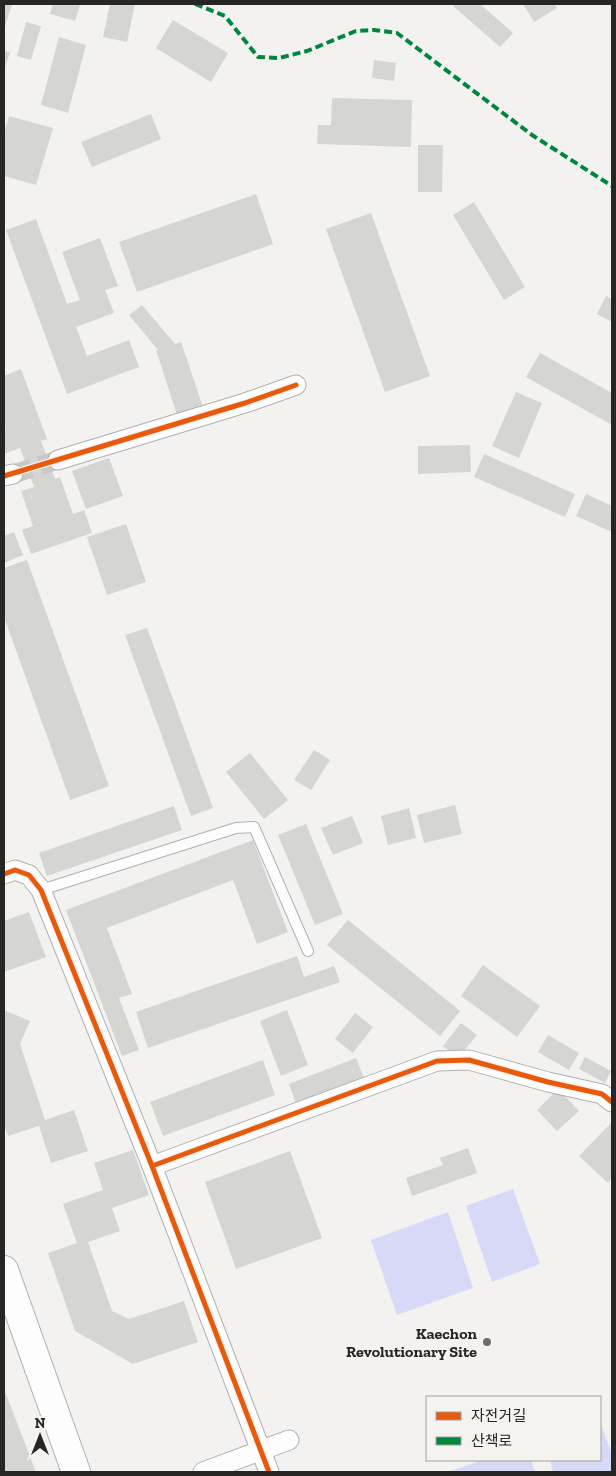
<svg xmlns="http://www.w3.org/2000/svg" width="616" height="1476" font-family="'Zilla Slab','Noto Sans KR',serif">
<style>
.green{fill:#d7daf6}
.building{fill:#d5d5d4}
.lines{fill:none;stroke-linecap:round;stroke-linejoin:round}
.minor-tunnel{stroke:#cac9c8;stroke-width:19;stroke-dasharray:19 9;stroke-linecap:butt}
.service-casing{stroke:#b0b0af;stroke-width:12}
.minor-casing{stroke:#b0b0af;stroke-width:21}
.primary-casing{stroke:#b0b0af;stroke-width:30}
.service{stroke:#fdfdfd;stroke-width:10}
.minor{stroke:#fdfdfd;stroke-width:19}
.primary{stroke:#fdfdfd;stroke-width:28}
.quiet{stroke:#00873e;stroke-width:4;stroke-dasharray:8 4;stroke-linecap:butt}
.cycleway-casing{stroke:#f4f3f0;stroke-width:8}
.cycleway{stroke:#e8590c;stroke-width:5}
.poi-dot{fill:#6e6d6c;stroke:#f4f3f0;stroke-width:2}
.labels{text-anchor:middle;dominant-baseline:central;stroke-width:5;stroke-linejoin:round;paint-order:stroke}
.poi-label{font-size:16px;font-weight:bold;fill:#272625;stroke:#f4f3f0;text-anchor:end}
</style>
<rect width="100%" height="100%" fill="#f3f2f1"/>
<g class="green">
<polygon points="513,1189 540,1264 492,1282 466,1206"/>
<polygon points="448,1212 473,1288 397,1315 371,1240"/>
<polygon points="600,1422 612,1454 612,1472 553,1472 550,1460 600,1460"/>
<polygon points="482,1460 531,1460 535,1472 451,1472 451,1471"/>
</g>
<g class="building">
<polygon points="4,4 12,4 4,30"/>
<polygon points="53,4 80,4 75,21 50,14"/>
<polygon points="110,4 135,4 127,42 103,37"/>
<polygon points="455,4 480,4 513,33 500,47 453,6"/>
<polygon points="523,4 554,4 557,8 534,22"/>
<polygon points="173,20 228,53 211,82 156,48"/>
<polygon points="26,22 41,26 31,60 17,56"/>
<polygon points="59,37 86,45 68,113 41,105"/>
<polygon points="4,51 10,52 4,71"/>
<polygon points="374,60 396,63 394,81 372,78"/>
<polygon points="332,98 412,100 411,147 317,144 318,125 331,125"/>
<polygon points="151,114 161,139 92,167 81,142"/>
<polygon points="9,116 53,128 36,185 4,176 4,134"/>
<polygon points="418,145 443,145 442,192 418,192"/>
<polygon points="256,194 273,244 137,292 119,242"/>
<polygon points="474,202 525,287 504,300 453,215"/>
<polygon points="371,213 430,376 385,392 326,229"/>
<polygon points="36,219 67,304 80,300 62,252 100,238 118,286 105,290 114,313 76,327 87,356 129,340 139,367 67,394 6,230"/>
<polygon points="606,296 612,299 612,322 597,314"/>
<polygon points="142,305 175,344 181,342 203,407 177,415 156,350 158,350 129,315"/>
<polygon points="540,353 612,393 612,425 526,377"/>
<polygon points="21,369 47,439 41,441 55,479 60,477 73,514 84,510 92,533 31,554 22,530 33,526 21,491 34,487 20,448 4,454 4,431 6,430 4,423 4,376"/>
<polygon points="516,392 542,403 519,458 492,446"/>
<polygon points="470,445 471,472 418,474 418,446"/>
<polygon points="484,454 575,494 565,517 474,477"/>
<polygon points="109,458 123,496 86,509 72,471"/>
<polygon points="586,494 612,506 612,532 576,516"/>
<polygon points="126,524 146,582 107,595 87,537"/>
<polygon points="14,532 23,555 4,563 4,536"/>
<polygon points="27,560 109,786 70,800 4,617 4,568"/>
<polygon points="147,628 213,808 191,816 125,635"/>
<polygon points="314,750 330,760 311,790 294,780"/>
<polygon points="250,753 288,800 264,819 226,772"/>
<polygon points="455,805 462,834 424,843 417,815"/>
<polygon points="174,806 182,830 47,876 39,853"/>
<polygon points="409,808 416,838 388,845 381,816"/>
<polygon points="352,816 363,843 333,855 321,828"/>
<polygon points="306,824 343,914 315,925 278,835"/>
<polygon points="253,840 288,932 257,944 233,880 107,928 132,994 119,998 139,1050 122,1056 66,910"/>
<polygon points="29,912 46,957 4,972 4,921"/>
<polygon points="348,920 460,1011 440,1036 327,945"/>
<polygon points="297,956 304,977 334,966 340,982 148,1048 136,1012"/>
<polygon points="483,965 540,1006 517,1037 461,996"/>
<polygon points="4,1010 30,1021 20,1044 45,1120 74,1110 88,1151 51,1163 39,1126 8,1136 4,1124"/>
<polygon points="287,1010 308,1065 281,1076 260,1021"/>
<polygon points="355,1013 373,1027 353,1053 335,1039"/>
<polygon points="461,1023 477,1035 458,1058 443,1046"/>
<polygon points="548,1035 579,1053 569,1070 538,1052"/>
<polygon points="585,1057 611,1071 605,1083 579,1069"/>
<polygon points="356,1058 364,1078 296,1104 289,1084"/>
<polygon points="263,1060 275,1095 163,1136 150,1102"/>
<polygon points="558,1089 579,1111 557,1131 537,1110"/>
<polygon points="612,1122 612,1178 608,1183 579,1156"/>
<polygon points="468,1148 477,1173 412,1196 406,1178 443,1165 440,1158"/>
<polygon points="133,1150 149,1195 112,1208 120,1231 88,1242 112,1311 129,1319 184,1301 198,1342 133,1364 75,1331 48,1253 77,1243 63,1204 103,1190 94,1163"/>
<polygon points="290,1151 322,1238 236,1269 205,1182"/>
<polygon points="4,1389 36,1472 4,1472"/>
</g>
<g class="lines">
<polyline class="minor-tunnel" points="13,474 58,460"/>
<g class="service-casing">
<polyline id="service" points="41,890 236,828 254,827 308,951"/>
</g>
<g class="minor-casing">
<g id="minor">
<polyline points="58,460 245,403 296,385"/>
<polyline points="4,476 13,474"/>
<polyline points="4,874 15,870 29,875 41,890 152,1166 269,1472"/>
<polyline points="152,1166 437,1061 469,1060 548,1082 602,1094 612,1102"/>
<polyline points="203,1472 289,1440"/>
</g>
</g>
<g class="primary-casing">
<polyline id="primary" points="4,1270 76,1472"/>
</g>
<use href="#service" class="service"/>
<use href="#minor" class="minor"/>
<use href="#primary" class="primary"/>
<polyline class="quiet" points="195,4 225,16 258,57 279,58 307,51 356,31 374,30 397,33 532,135 612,186"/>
<g class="cycleway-casing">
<g id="cycleway">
<polyline points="4,476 245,403 296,385"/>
<polyline points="4,874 15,870 29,875 41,890 152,1166 269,1472"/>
<polyline points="152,1166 437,1061 469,1060 548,1082 602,1094 612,1102"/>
</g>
</g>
<use href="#cycleway" class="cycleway"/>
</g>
<circle class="poi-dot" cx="487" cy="1342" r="5"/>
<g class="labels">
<g class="poi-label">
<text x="477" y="1333">Kaechon<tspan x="477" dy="18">Revolutionary Site</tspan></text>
</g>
</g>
<rect width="616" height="1476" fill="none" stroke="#272625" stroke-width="10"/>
<rect x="426" y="1396" width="175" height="65" fill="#f4f3f0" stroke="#a2a19f"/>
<rect x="436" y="1412" width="25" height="8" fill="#e8590c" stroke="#a2a19f"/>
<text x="471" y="1421" font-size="15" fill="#272625">자전거길</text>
<rect x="436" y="1437" width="25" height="8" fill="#00873e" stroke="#a2a19f"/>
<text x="471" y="1446" font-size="15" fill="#272625">산책로</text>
<g transform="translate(40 1436)" stroke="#f4f3f0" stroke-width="4" paint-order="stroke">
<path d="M0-4L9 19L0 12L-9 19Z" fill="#272625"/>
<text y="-8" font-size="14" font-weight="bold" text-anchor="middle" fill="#272625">N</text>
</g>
</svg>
